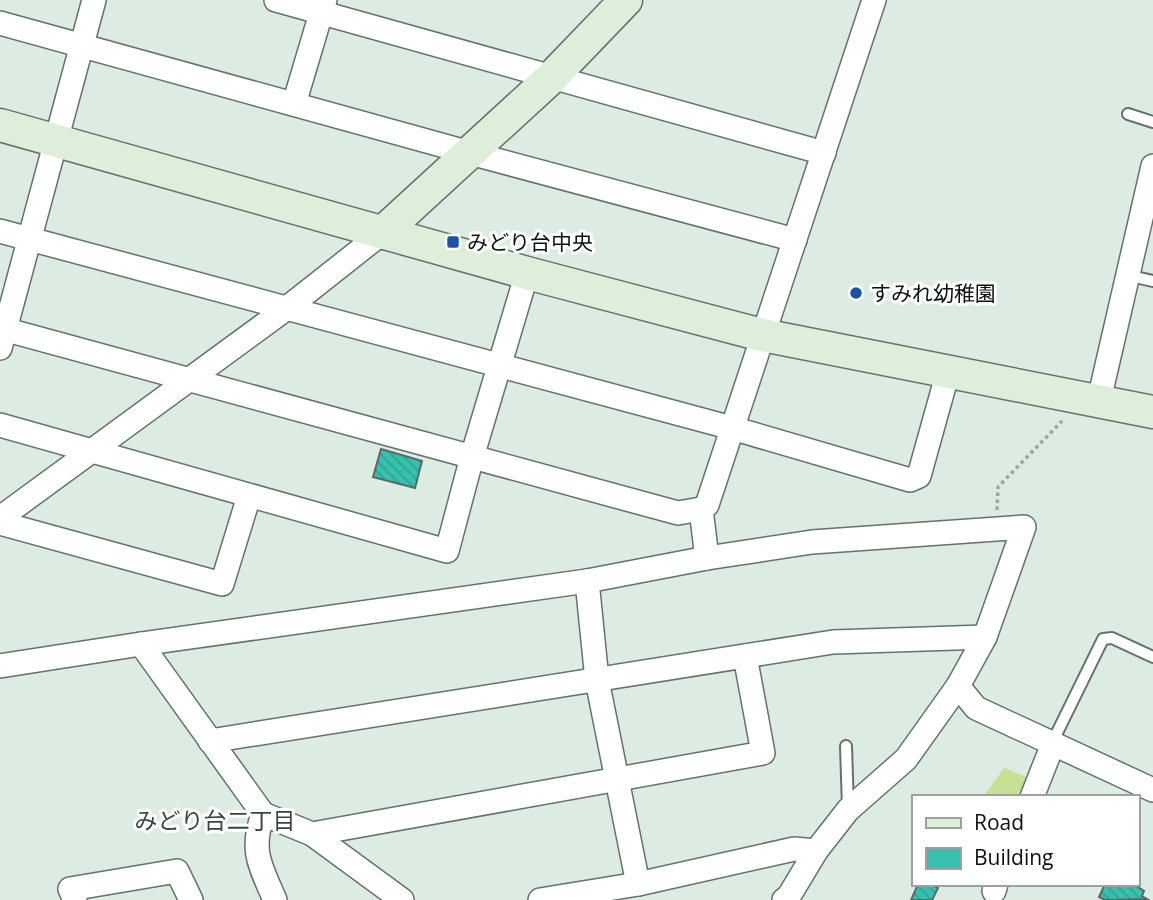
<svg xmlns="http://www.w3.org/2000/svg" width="1153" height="900" font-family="'Open Sans','Noto Sans JP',sans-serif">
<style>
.green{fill:#c7e094}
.building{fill:url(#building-back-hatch);stroke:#596966;stroke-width:2}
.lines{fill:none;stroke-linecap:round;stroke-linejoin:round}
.lane-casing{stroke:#64726b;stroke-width:14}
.street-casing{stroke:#64726b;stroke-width:26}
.secondary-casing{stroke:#64726b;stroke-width:35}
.path{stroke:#9aa7a0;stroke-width:3.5;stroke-dasharray:3.5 3.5;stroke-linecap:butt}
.lane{stroke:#fff;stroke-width:10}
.street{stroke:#fff;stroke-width:23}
.secondary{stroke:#ddeedb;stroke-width:32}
.poi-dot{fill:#1c52a4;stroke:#fff;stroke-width:2.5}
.labels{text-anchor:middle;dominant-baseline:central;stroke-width:6;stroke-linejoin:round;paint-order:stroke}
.poi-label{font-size:21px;fill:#0b110e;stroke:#fff;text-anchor:start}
.neighbourhood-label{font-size:23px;fill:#39463f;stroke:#fff}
</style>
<defs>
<pattern id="building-back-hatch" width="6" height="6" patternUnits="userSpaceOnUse" patternTransform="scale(1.75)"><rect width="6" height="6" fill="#37c0ad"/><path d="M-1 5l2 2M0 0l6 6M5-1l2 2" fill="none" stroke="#2fa494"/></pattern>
</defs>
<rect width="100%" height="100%" fill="#dcece3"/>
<polygon class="green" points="1004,768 1032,779 1024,797 993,797 985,794"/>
<g class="building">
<polygon points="381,449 422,461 415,488 373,477"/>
<polygon points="918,884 930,884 938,888 932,900 911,900"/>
<polygon points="1105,884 1133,884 1144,891 1142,896 1147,899 1105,900 1099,897"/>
</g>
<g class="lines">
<g class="lane-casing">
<g id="lane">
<polyline points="1128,114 1153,122"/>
<polyline points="1126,275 1153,281"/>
<polyline points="1052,743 1103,639 1112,638 1153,657"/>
<polyline points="846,746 848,808"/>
</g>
</g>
<g class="street-casing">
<g id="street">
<polyline points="276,0 824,153"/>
<polyline points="0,23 470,153 795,240"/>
<polyline points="294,104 325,0"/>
<polyline points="0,231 732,428 910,480 919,476 948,372"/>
<path d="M0,328l678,185 23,-4 6,-4c55,-169 112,-336 167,-505"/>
<polyline points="0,348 94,0"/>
<polyline points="1099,400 1153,166"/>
<polyline points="0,425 447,551 472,457 527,273"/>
<polyline points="701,509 707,558"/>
<polyline points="0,518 287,308 382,233"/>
<polyline points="0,523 222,584 249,496"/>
<polyline points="587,581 597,680 638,884"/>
<polyline points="141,644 263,814 312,834 402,900"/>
<polyline points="0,666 141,644 587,581 707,558 812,542 1024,527 985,637 958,686 906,759 848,810 816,851 789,896 784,900"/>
<polyline points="958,686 976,708 1153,790"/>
<polyline points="210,741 833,642 985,637"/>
<polyline points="1032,797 1053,744"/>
<path d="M263,814c-13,37 -3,51 12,86"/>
<polyline points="312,834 763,753 745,656"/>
<polyline points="994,891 996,884"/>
<polyline points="75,900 70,889 177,871 191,900"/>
<polyline points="540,900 638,884 794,849 816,851"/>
</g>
</g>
<g class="secondary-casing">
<g id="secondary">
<polyline points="0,125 527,273 762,335 1153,412"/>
<polyline points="382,233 551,78 626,0"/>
</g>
</g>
<polyline class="path" points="997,510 998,487 1062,421"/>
<use href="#lane" class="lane"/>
<use href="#street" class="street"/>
<use href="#secondary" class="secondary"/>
</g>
<g class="poi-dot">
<rect x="446" y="235" width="14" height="14" rx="3.5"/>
<circle cx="856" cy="293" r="7"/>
</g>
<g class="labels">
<g class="poi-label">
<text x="467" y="242">みどり台中央</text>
<text x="870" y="293">すみれ幼稚園</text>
</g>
<g class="neighbourhood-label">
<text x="215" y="820">みどり台二丁目</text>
</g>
</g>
<rect x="912" y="795" width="228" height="91" fill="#ffffff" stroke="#9da09f" stroke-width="2"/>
<rect x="926" y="818" width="35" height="10" fill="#ddeedb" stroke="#9da09f" stroke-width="2"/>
<text x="974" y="830" font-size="21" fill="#0b110e">Road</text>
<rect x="926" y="848" width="35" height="21" fill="#37c0ad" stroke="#9da09f" stroke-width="2"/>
<text x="974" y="865" font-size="21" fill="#0b110e">Building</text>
</svg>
